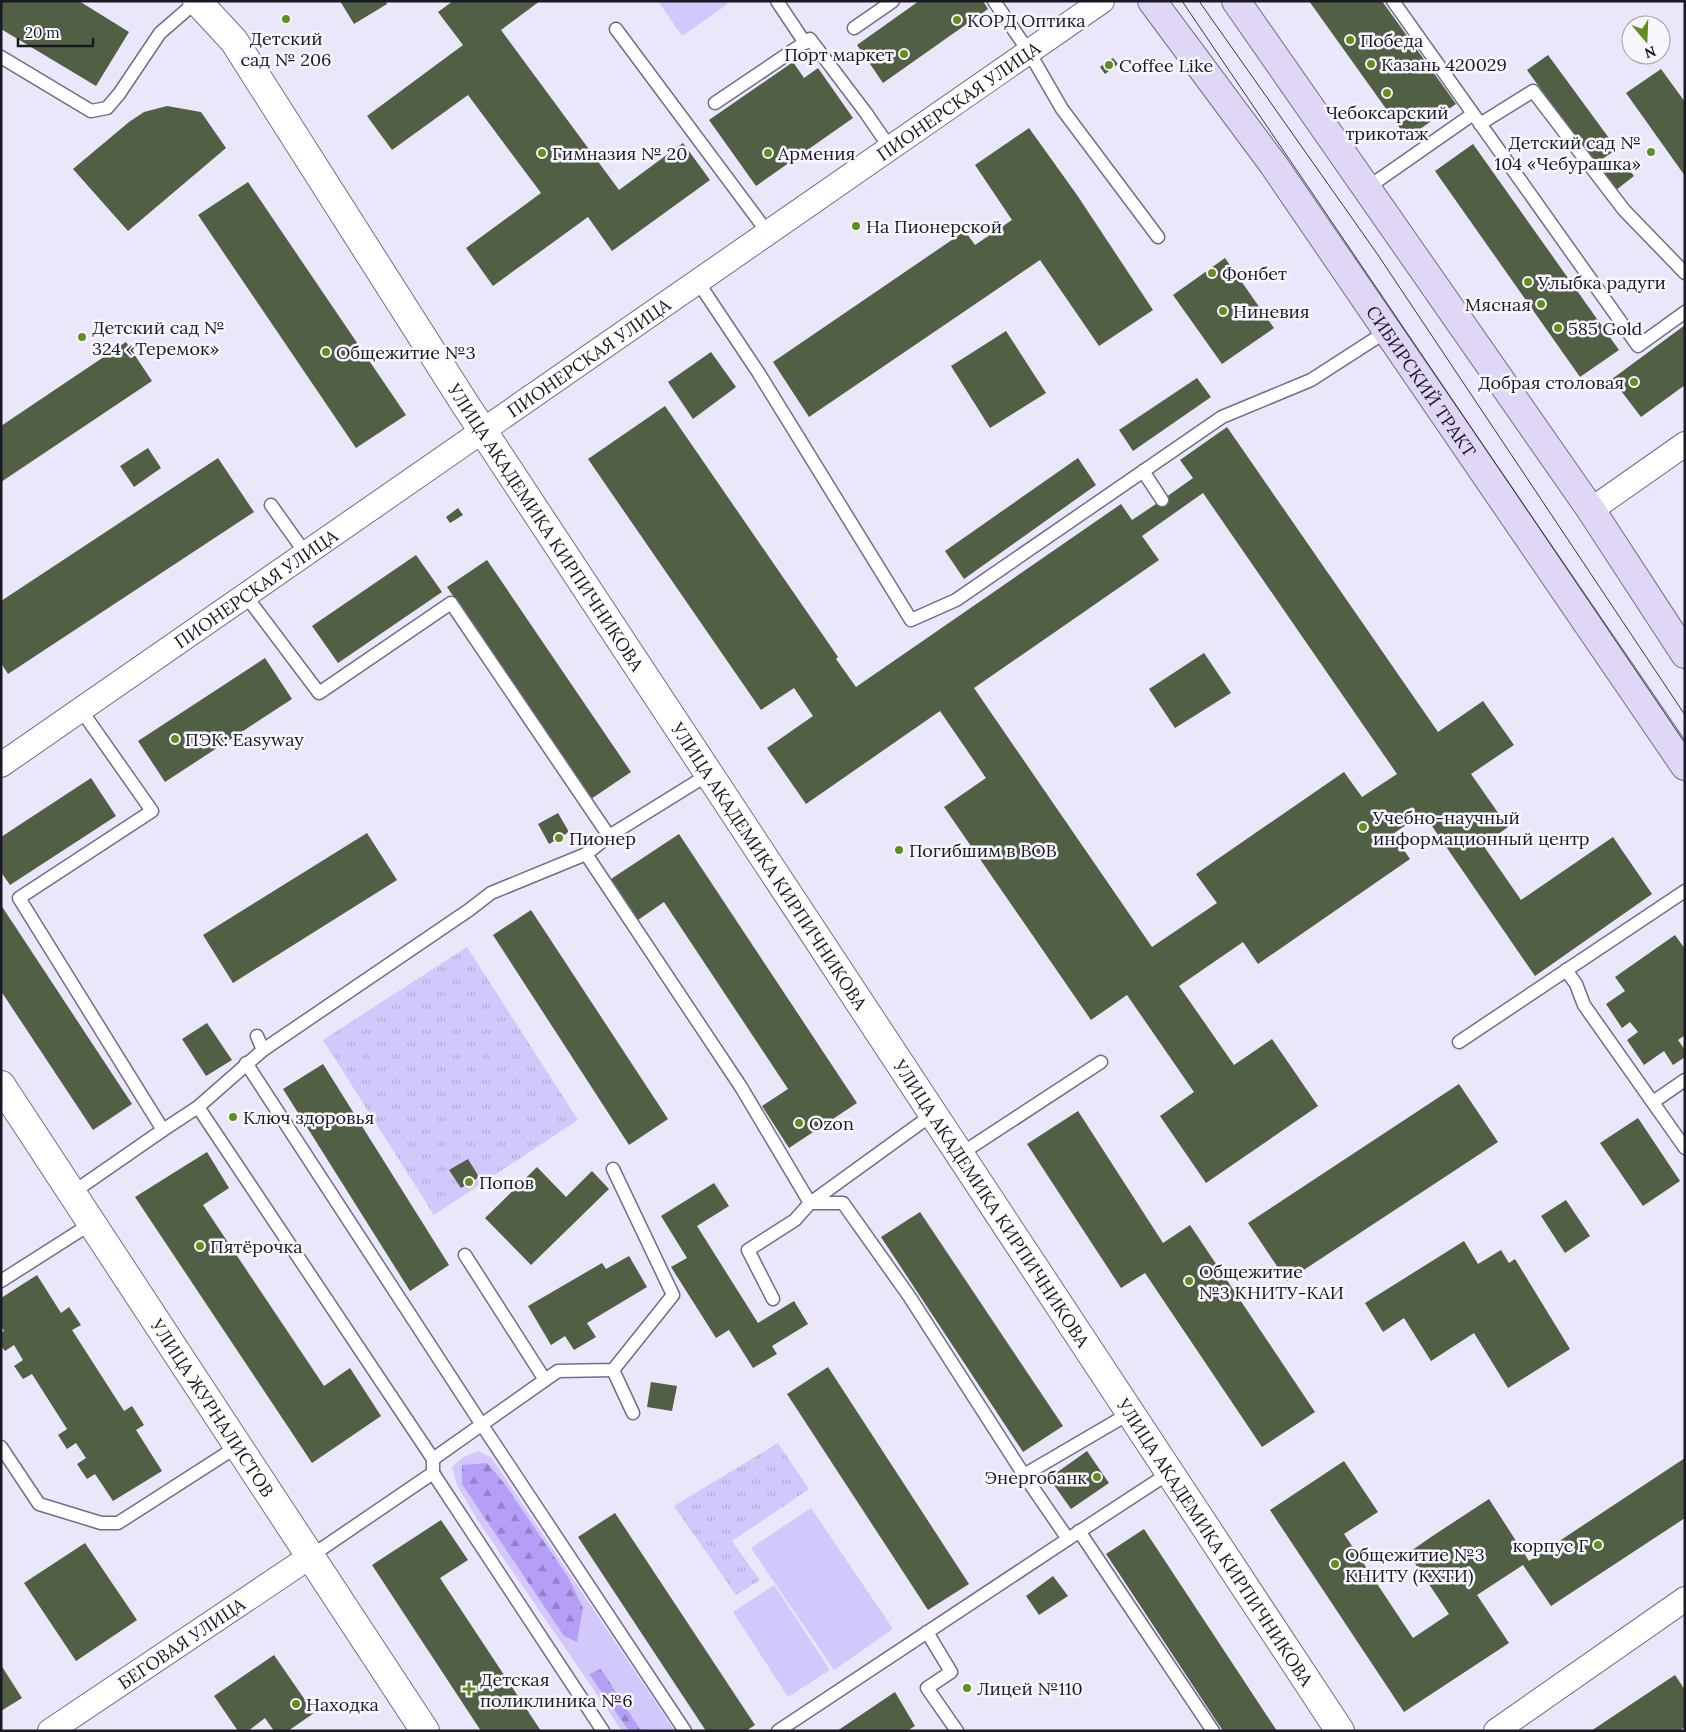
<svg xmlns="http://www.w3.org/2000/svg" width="1686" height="1732" font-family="Lora,serif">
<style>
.grass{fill:#d3c8fb}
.forest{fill:url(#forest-firs)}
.park{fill:url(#park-tufts)}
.building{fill:#515f44;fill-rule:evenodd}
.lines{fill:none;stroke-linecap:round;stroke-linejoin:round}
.service-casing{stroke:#736c89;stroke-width:15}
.minor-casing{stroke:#736c89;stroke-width:26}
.tertiary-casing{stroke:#736c89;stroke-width:30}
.secondary-casing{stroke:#736c89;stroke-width:30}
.service{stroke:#fff;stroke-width:12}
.minor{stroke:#fff;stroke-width:24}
.tertiary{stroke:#fff;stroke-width:28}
.secondary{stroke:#e0d7f6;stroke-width:28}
.tram{stroke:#383542;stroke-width:1}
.poi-dot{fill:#608e20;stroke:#f8f6fd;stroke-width:2}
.labels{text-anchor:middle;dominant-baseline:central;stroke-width:5;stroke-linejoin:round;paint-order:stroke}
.poi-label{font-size:18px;fill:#1b1824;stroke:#f8f6fd;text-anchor:start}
.street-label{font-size:18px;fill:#1b1824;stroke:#f8f6fd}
</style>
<defs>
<pattern id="forest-firs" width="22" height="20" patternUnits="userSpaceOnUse" patternTransform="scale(1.25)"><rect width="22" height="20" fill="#b59ff6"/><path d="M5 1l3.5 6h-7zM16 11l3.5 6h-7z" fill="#9281c7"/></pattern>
<pattern id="park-tufts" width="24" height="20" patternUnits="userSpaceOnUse" patternTransform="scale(1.25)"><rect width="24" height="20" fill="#d3c8fb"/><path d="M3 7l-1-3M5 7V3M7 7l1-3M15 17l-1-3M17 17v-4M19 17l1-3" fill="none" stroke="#b5abd7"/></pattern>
</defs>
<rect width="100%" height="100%" fill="#ebe7fb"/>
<g class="grass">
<polygon points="658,1 726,1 728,4 682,36"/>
<polygon points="478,1451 491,1457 675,1731 622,1731 478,1521 457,1485 452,1467 462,1458"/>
<polygon points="811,1508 893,1629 834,1670 751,1548"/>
<polygon points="774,1585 830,1670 788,1697 733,1612"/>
</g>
<g class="forest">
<polygon points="487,1463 504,1483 568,1577 583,1608 577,1642 564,1636 462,1484 462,1465"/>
<polygon points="601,1669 641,1731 629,1731 589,1674"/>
</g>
<g class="park">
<polygon points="467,947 578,1120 434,1215 323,1040"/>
<polygon points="778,1443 809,1489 732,1541 760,1580 736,1595 674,1506"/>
</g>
<g class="building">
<polygon points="1,1 79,1 129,32 96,86 1,29"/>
<polygon points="340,1 386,1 387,4 354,24"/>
<polygon points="453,1 540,1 501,30 619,190 683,143 710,180 612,251 588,217 493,286 466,248 541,193 468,95 392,150 367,116 463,45 438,12"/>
<polygon points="919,1 983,1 988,9 883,83 857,45"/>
<polygon points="1309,1 1382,1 1456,104 1407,138"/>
<polygon points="1548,55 1617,149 1595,164 1527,70"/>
<polygon points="1113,58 1118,64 1105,74 1100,67"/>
<polygon points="793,62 804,78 818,68 853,118 756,186 709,120"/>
<polygon points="1661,69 1685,102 1685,176 1626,93"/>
<polygon points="167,106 201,112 226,148 128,231 73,169 129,122 144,112"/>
<polygon points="1029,128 1077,195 1153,310 1099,346 1040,260 809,417 773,362 965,231 975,245 1012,220 975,165"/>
<polygon points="1473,144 1619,350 1580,377 1435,171"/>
<polygon points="1621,160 1634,176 1616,190 1603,174"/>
<polygon points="248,182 406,415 356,448 198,215"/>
<polygon points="1225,258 1274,328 1222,364 1173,295"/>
<polygon points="1685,325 1685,385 1641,417 1612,379"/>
<polygon points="1006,331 1046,393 990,428 951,366"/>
<polygon points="126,342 152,381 1,482 1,426"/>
<polygon points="711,352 736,387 693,419 668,382"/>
<polygon points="1197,378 1211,397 1133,451 1119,430"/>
<path d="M665,406l173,251 -2,2 20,28 265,-183 11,16 30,-20 31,-22 -13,-18 47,-33 211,305 45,-31 31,44 -43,29 37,53 -25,18 38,55 92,-63 39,57 -117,82 -112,-163 -30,21 17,25 -152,105 -15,-22 -64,44 55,79 38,-26 46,67 -112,77 -46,-67 34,-24 -67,-97 -36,25 -147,-213 42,-29 -46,-67 -134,93 -39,-56 46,-32 -19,-28 -33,22 -173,-251zM1203,493l194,281 -35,23 -18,-25 -148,102 21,29 -65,44 -178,-259 185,-128 -17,-24z"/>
<polygon points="148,448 161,468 134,487 120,466"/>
<polygon points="218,458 254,512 8,674 1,663 1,601"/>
<polygon points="1078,458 1096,485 964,579 945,551"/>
<polygon points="458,508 463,515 450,523 446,517"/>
<polygon points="416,555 442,592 338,663 312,626"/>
<polygon points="487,560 631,772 591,799 447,587"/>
<polygon points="1204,653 1231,693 1175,728 1149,689"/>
<polygon points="265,658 292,699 165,782 138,741"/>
<polygon points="91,778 116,816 10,885 1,872 1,837"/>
<polygon points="558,813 569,832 549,844 538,824"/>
<polygon points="367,833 397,880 233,983 203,935"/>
<polygon points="679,834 857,1103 789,1148 762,1106 788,1089 664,902 638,920 611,879"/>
<polygon points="1,905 132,1104 93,1130 1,991"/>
<polygon points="531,910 668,1119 629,1145 493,935"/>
<polygon points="1675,935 1685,949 1685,1035 1678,1040 1685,1050 1685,1057 1673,1065 1664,1051 1644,1065 1627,1040 1638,1032 1630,1022 1622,1028 1606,1004 1625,991 1615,977"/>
<polygon points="207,1023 232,1060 206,1076 182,1039"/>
<polygon points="323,1064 449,1265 410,1291 283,1089"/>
<polygon points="1459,1084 1498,1142 1287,1281 1248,1223"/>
<polygon points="1078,1111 1163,1243 1190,1225 1315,1412 1262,1447 1145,1273 1121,1288 1027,1144"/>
<polygon points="1638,1118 1680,1181 1643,1206 1600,1143"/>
<polygon points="207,1152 229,1188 203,1205 324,1386 350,1368 381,1416 312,1463 135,1197"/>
<polygon points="468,1159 479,1177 461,1188 449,1170"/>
<polygon points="537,1167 566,1197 592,1171 609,1189 531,1265 485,1218"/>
<polygon points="714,1183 729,1206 697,1226 758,1323 794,1301 808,1324 772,1346 777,1354 753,1368 729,1330 716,1338 671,1267 687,1258 661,1216"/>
<polygon points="1566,1200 1590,1236 1565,1253 1541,1216"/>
<polygon points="920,1212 1063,1426 1023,1452 881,1237"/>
<polygon points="1464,1241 1478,1264 1501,1250 1509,1263 1515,1259 1570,1349 1508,1388 1474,1333 1431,1361 1404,1318 1383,1332 1365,1303"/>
<polygon points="629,1256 647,1287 587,1323 596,1337 574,1350 565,1336 551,1345 528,1306 602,1263 606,1269"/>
<polygon points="37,1275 61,1313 69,1307 81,1325 72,1330 124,1411 132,1406 144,1425 136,1430 162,1471 113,1501 95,1474 87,1479 77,1464 86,1458 76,1443 67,1449 58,1435 67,1429 32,1374 23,1379 14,1366 23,1360 14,1345 5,1351 1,1346 1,1333 4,1331 1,1326 1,1298"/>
<polygon points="828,1367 969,1584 928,1610 787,1394"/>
<polygon points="651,1382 677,1386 672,1411 647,1407"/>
<polygon points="1087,1451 1109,1483 1071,1509 1049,1478"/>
<polygon points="1685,1458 1685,1518 1551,1606 1523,1565 1477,1595 1509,1643 1404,1712 1270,1510 1344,1461 1378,1512 1344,1534 1413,1638 1449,1614 1408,1553 1434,1535 1489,1499 1529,1561"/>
<polygon points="615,1513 755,1725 746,1731 706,1731 578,1537"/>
<polygon points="441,1520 468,1560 440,1578 541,1731 481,1731 372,1565"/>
<polygon points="1144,1529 1277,1731 1223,1731 1122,1578 1106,1554"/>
<polygon points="85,1543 137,1620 76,1661 24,1583"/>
<polygon points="1053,1576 1068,1596 1039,1615 1026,1596"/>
<polygon points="274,1655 314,1713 288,1731 274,1731 265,1718 248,1731 238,1731 214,1696"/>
<polygon points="1,1665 22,1698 1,1711"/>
<polygon points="1675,1675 1685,1690 1685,1727 1679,1731 1591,1731"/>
<polygon points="895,1692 915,1726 907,1731 837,1731"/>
</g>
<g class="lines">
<g class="service-casing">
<g id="service">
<polyline points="777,1 805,43"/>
<polyline points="994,1 1029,52 1062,109 1158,237"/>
<polyline points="1393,1 1638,346 1685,312"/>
<polyline points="854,28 893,1"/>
<polyline points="616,29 768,233"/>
<polyline points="1,57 91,111 107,108 119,94 160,33 197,1"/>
<polyline points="715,103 810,39 866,113 890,148"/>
<polyline points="1480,124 1533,91 1624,210 1685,273"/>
<polyline points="1367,188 1473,114"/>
<polyline points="698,282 758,372 911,620 956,600 1222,417 1311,380 1387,331"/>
<polyline points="1143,471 1162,500"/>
<polyline points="271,505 306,554"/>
<polyline points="246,596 319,693 451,603 609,836"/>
<polyline points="709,774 609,836 586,854 741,1087 810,1203 933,1114"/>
<polyline points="1566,970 1576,984 1584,1005 1685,1148"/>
<polyline points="257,1036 263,1050"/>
<polyline points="1459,1042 1685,891"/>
<polyline points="246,1063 482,1425 685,1731"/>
<polyline points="1653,1102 1685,1080"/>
<polyline points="198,1107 433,1459 433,1473"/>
<polyline points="163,1130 198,1107 263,1050 469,910 491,893 586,854"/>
<polyline points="959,1155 1101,1062"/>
<polyline points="72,1193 163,1130 19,898 152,811 81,710"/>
<polyline points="1,1281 92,1223"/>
<polyline points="773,1299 748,1250 795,1220 810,1203 843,1203 909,1296 1024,1475 1130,1413"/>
<polyline points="613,1370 633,1413"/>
<polyline points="545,1380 558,1371 613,1370 673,1295 613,1169"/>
<polyline points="1,1447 39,1504 101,1523 118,1523 238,1446"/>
<polyline points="433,1459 545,1380 465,1255"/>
<polyline points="1024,1475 1068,1539 1169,1473"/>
<polyline points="1079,1531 1213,1731"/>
<polyline points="311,1556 433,1473 603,1731"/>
<polyline points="927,1632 951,1672 927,1688 957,1731"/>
<polyline points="778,1731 1068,1539"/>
</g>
</g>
<g class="minor-casing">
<g id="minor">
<polyline points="1591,510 1685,444"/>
<path id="s1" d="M1,765l1101,-764"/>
<path id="s2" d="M50,1731l261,-175"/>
<polyline points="1496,1731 1685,1599"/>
</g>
</g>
<g class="tertiary-casing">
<g id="tertiary">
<path id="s3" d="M197,1l37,40 231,363 875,1327"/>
<path id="s4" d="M1,1085l424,646"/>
</g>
</g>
<g class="secondary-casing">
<g id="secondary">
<path id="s5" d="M1152,1l121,163 412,602"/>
<polyline points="1236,1 1591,510 1685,654"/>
</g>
</g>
<use href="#service" class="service"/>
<use href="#minor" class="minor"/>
<use href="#tertiary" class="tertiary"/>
<use href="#secondary" class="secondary"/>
<g class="tram">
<polyline points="1182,1 1685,743"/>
<polyline points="1199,1 1378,255 1685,715"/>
</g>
</g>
<g class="poi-dot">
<circle cx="286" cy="19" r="5"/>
<circle cx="957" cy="20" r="5"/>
<circle cx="1350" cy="40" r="5"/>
<circle cx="904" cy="54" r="5"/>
<circle cx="1371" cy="64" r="5"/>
<circle cx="1109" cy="65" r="5"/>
<circle cx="1387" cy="93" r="5"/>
<circle cx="1651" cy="152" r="5"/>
<circle cx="542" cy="153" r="5"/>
<circle cx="768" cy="153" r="5"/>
<circle cx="856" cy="226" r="5"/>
<circle cx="1212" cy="273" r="5"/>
<circle cx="1528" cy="282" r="5"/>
<circle cx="1541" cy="304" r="5"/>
<circle cx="1223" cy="311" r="5"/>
<circle cx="1558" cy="328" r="5"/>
<circle cx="82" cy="337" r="5"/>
<circle cx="326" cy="352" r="5"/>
<circle cx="1634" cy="382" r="5"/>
<circle cx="175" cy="739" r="5"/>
<circle cx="1363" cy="827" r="5"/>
<circle cx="559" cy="838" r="5"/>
<circle cx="899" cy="850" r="5"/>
<circle cx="233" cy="1117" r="5"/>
<circle cx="799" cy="1123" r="5"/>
<circle cx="469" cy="1182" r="5"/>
<circle cx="200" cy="1246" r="5"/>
<circle cx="1189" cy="1281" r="5"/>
<circle cx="1097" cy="1477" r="5"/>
<circle cx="1598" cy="1545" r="5"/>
<circle cx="1335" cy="1564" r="5"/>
<circle cx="967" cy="1688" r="5"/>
<path d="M466.5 1681.5h5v5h5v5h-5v5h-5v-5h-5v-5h5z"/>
<circle cx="296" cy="1704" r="5"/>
</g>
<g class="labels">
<g class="poi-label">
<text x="967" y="20">КОРД Оптика</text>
<text x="286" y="38" text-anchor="middle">Детский<tspan x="286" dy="21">сад № 206</tspan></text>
<text x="1360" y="40">Победа</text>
<text x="894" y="54" text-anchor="end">Порт маркет</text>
<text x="1381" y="64">Казань 420029</text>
<text x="1119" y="65">Coffee Like</text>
<text x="1387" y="112" text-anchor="middle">Чебоксарский<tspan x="1387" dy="21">трикотаж</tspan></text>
<text x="1641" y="142" text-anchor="end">Детский сад №<tspan x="1641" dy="21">104 «Чебурашка»</tspan></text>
<text x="552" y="153">Гимназия № 20</text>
<text x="778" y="153">Армения</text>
<text x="866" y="226">На Пионерской</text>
<text x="1222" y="273">Фонбет</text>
<text x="1538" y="282">Улыбка радуги</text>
<text x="1531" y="304" text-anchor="end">Мясная</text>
<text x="1233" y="311">Ниневия</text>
<text x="92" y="327">Детский сад №<tspan x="92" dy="21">324 «Теремок»</tspan></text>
<text x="1568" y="328">585 Gold</text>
<text x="336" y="352">Общежитие №3</text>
<text x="1624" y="382" text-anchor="end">Добрая столовая</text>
<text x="185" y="739">ПЭК: Easyway</text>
<text x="1373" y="817">Учебно-научный<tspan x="1373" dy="21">информационный центр</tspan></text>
<text x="569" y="838">Пионер</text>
<text x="909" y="850">Погибшим в ВОВ</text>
<text x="243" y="1117">Ключ здоровья</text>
<text x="809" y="1123">Ozon</text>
<text x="479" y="1182">Попов</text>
<text x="210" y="1246">Пятёрочка</text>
<text x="1199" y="1271">Общежитие<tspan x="1199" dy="21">№3 КНИТУ-КАИ</tspan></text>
<text x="1087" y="1477" text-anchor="end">Энергобанк</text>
<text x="1588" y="1545" text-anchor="end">корпус Г</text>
<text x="1345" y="1554">Общежитие №3<tspan x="1345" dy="21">КНИТУ (КХТИ)</tspan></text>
<text x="480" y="1679">Детская<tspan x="480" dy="21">поликлиника №6</tspan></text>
<text x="977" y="1688">Лицей №110</text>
<text x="306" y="1704">Находка</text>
</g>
<g class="street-label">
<text stroke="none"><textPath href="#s1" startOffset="1165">ПИОНЕРСКАЯ УЛИЦА</textPath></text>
<text stroke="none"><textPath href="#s1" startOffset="715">ПИОНЕРСКАЯ УЛИЦА</textPath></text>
<text stroke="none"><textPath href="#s5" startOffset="466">СИБИРСКИЙ ТРАКТ</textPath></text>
<text stroke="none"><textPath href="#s3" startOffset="632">УЛИЦА АКАДЕМИКА КИРПИЧНИКОВА</textPath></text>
<text stroke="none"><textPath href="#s1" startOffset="310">ПИОНЕРСКАЯ УЛИЦА</textPath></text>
<text stroke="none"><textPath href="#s3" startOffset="1038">УЛИЦА АКАДЕМИКА КИРПИЧНИКОВА</textPath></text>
<text stroke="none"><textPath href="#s3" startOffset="1442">УЛИЦА АКАДЕМИКА КИРПИЧНИКОВА</textPath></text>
<text stroke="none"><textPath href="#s4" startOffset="386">УЛИЦА ЖУРНАЛИСТОВ</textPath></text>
<text stroke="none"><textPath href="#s3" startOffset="1848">УЛИЦА АКАДЕМИКА КИРПИЧНИКОВА</textPath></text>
<text stroke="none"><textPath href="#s2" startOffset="158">БЕГОВАЯ УЛИЦА</textPath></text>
</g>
</g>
<rect width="1686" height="1732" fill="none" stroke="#1b1824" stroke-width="5"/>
<g transform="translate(1646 40) rotate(161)"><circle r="24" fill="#f8f6fd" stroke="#a09da6"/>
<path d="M0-4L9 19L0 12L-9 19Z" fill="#608e20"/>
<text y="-8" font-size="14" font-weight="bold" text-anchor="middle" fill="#1b1824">N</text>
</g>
<path d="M18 38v8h75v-8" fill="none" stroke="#1b1824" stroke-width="2.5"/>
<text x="25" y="38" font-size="15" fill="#1b1824" stroke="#f8f6fd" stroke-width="4" paint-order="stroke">20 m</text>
</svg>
